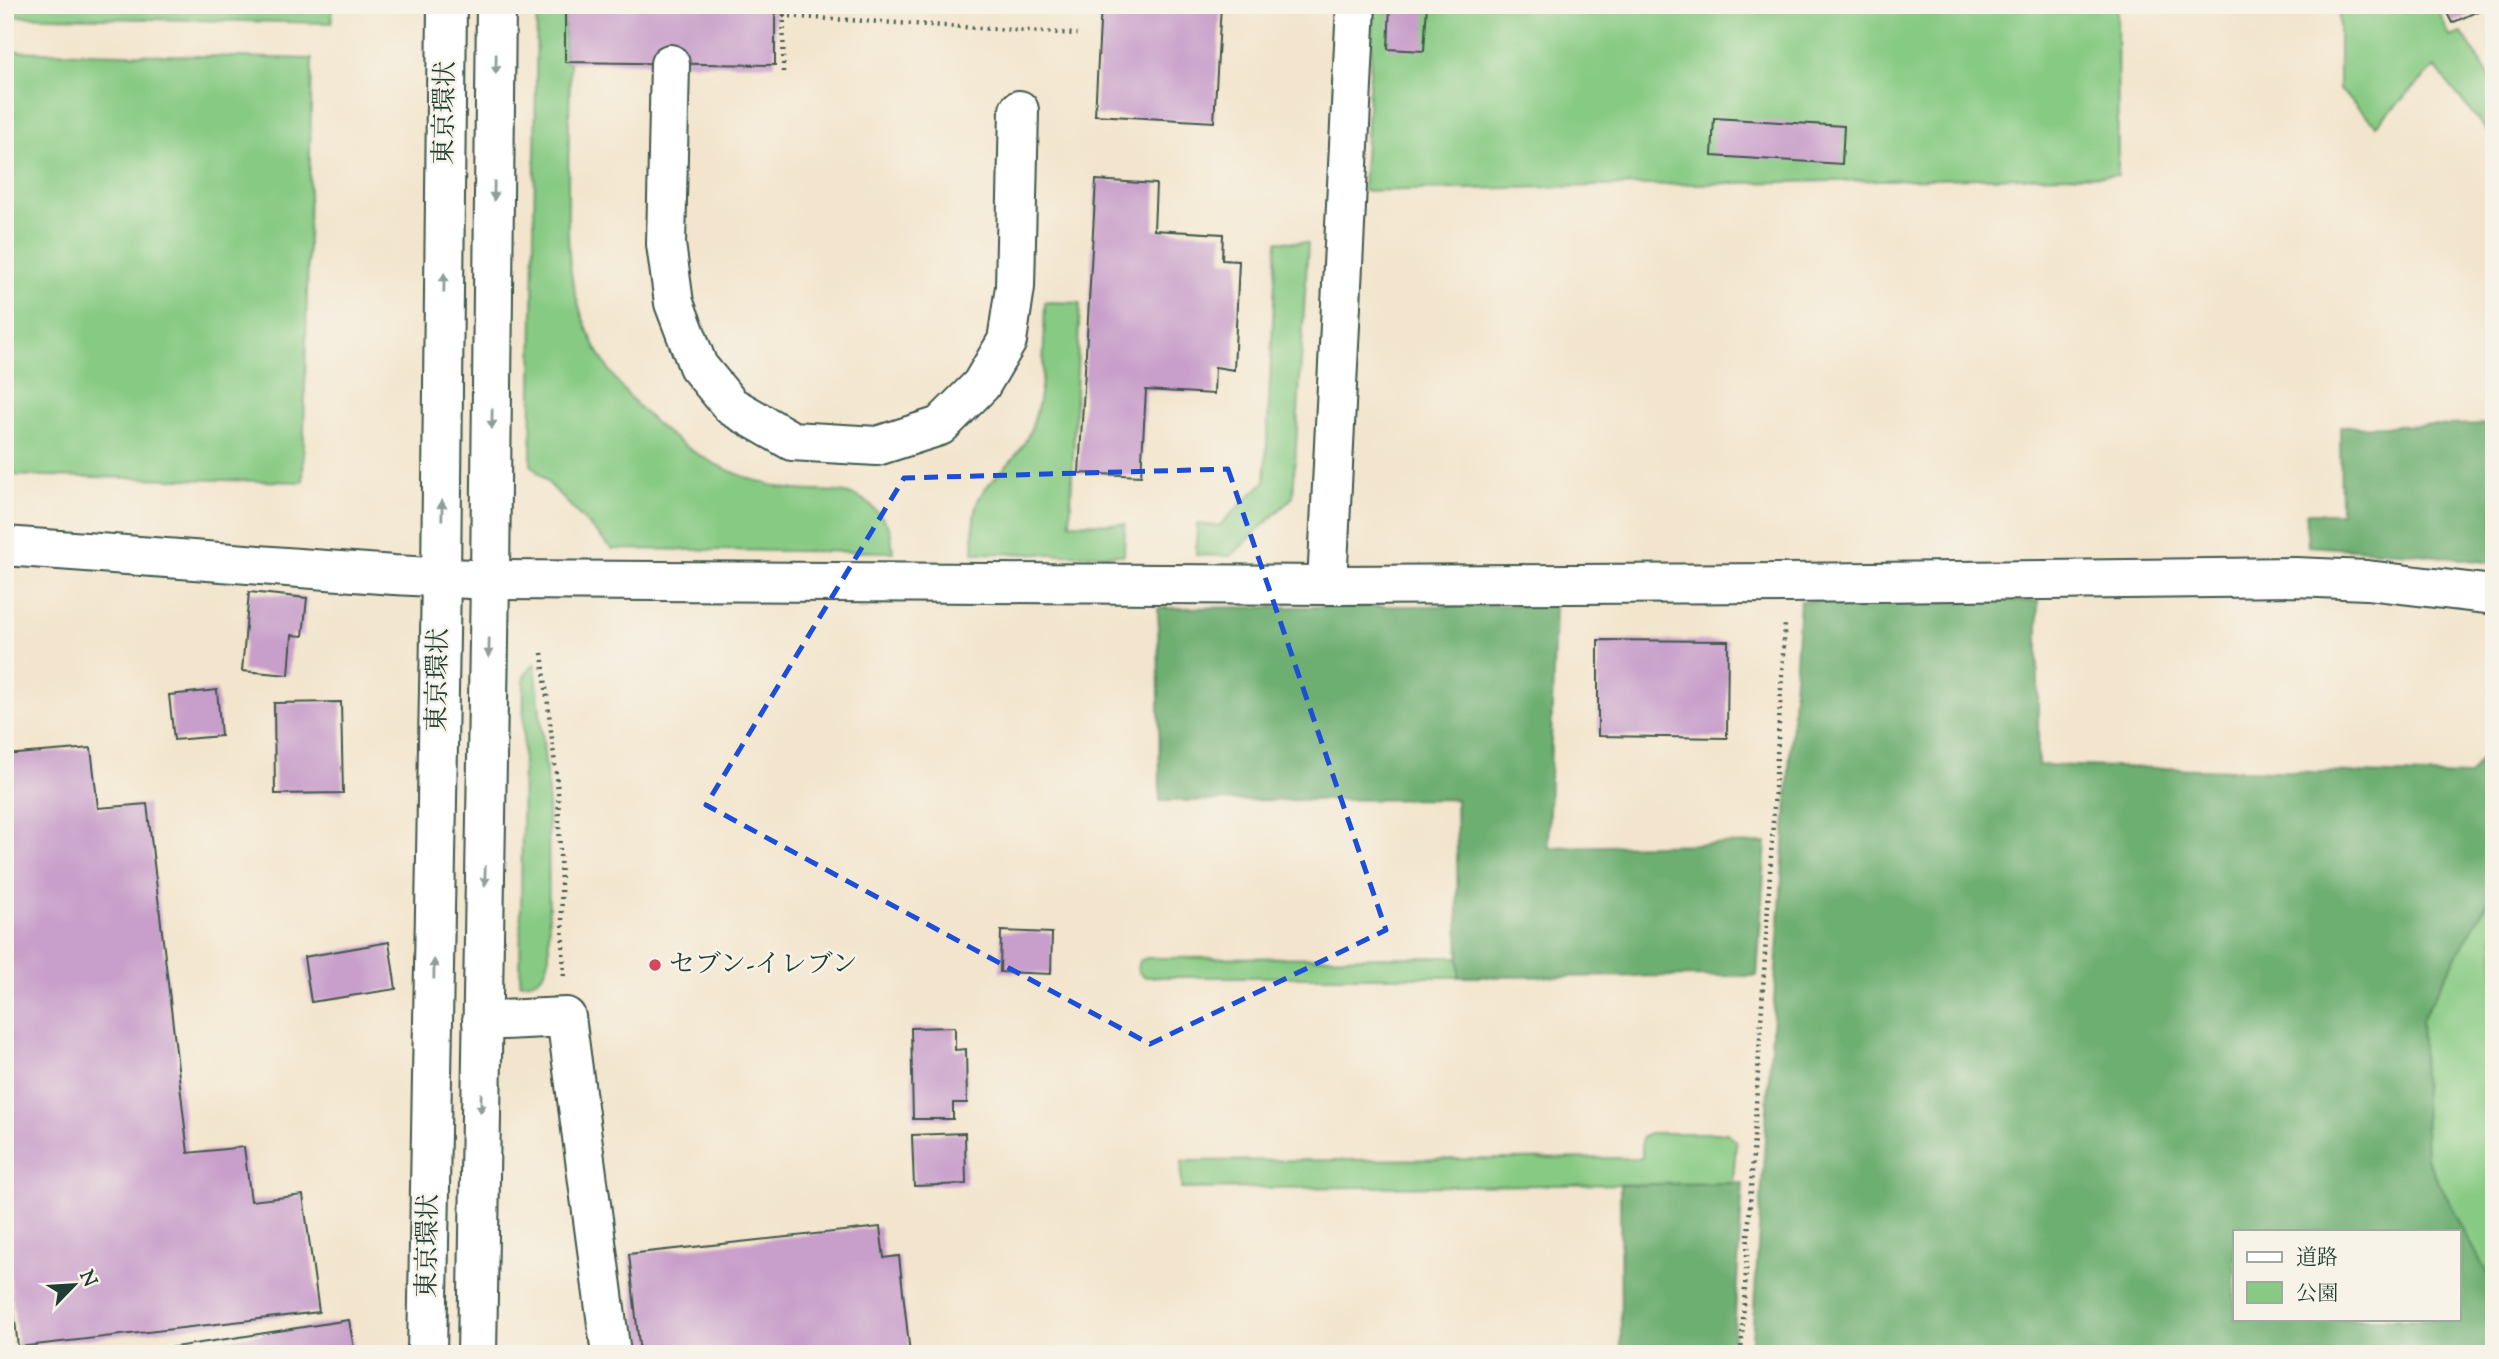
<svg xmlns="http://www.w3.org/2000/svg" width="2499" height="1359" font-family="'Sorts Mill Goudy','Noto Serif JP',serif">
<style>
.green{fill:#87ca83;stroke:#53845c;stroke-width:2}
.forest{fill:#6dae71;stroke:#467652;stroke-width:2;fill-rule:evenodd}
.building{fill:#c89fca}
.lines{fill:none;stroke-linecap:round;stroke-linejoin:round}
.minor-casing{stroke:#3f564b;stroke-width:42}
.highway-casing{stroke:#3f564b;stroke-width:42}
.path{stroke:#3f564b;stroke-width:4.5;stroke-dasharray:2 5;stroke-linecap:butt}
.minor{stroke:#fff;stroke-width:38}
.highway{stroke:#fff;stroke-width:38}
.oneway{fill:#8f9e9a}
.marked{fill:none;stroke:#1d4ed8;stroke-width:5;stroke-dasharray:14 9;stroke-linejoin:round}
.poi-dot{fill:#d1495b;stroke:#f7f3e8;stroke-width:2.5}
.labels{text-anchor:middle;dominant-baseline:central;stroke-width:5;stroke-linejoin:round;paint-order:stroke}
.street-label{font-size:26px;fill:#1f3d34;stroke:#f7f3e8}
.poi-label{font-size:26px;fill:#1f3d34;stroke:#f7f3e8;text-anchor:start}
</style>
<rect width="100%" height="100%" fill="#f7f3e8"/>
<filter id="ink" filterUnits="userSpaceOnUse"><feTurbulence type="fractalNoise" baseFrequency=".0143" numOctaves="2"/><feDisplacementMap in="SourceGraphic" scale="14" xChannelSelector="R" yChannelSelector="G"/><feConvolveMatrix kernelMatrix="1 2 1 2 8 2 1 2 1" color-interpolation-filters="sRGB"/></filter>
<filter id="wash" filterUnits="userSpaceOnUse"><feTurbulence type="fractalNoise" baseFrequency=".00686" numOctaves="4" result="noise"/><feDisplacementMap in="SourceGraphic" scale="28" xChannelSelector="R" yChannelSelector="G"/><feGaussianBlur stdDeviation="1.57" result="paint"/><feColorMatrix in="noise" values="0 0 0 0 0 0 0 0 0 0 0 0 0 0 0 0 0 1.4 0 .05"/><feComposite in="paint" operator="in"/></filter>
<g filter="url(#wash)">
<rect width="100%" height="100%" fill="#f3e5cd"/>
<g class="green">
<polygon points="5,5 332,5 332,23 5,16"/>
<path d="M537,5h28v57l5,1c-1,41 -1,81 -2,122 0,37 -2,75 8,111 26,99 113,174 213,193 22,4 48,-1 69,8 11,5 28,22 32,34 2,7 2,14 3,21l-281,-3 -81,-84z"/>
<polygon points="1374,5 2117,5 2118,175 1363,191"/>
<polygon points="2339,5 2436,5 2450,37 2462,33 2494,83 2494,140 2435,67 2376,125 2339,89"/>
<polygon points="5,51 312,59 303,482 5,475"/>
<polygon points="1277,241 1308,243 1293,497 1231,556 1196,555 1197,524 1219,526 1265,481"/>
<path d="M1045,302l35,1 -10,220 55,1 -1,31 -151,-2c1,-18 -2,-42 8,-58 13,-20 34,-33 45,-55 21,-41 17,-92 19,-138z"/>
<path d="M535,663l13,129 1,166c-2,16 -12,26 -29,25l4,-307z"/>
<polygon points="2494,890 2494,1287 2426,1158 2421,1019"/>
<path d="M1459,957v20h-315c-7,-6 -8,-8 -5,-16l8,-3z"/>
<polygon points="1649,1133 1727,1133 1736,1141 1733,1183 1181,1189 1182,1161 1642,1158 1642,1138"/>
</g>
<g class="forest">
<polygon points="2494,424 2494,563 2411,553 2308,546 2306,513 2341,513 2340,427"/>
<path d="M1800,601h238v164l431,11 25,-36v150l-73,130 5,138 68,129v67h-743zM2235,1231h224v88h-224z"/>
<polygon points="1555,605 1548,847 1766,843 1757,976 1459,977 1456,799 1160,801 1158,608"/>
<polygon points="1743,1183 1733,1349 1728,1354 1621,1354 1620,1185"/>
</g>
<g id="blocks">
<g class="building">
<polygon points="565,5 775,5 775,65 565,62"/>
<polygon points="1101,5 1221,5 1214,122 1095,115"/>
<polygon points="1390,5 1427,5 1424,51 1388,49"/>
<polygon points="2443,5 2491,5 2452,23"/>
<polygon points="1714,118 1844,126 1842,164 1712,156"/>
<polygon points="1096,180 1156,184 1154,230 1223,234 1222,260 1239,261 1234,370 1215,367 1214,394 1146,390 1141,476 1079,473"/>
<polygon points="249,592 307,598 303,636 292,635 289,675 242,671"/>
<polygon points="1598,640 1728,641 1727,738 1598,736"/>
<polygon points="217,690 221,736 174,740 169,695"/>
<polygon points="341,702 343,793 275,794 274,703"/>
<polygon points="91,748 98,808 147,804 188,1153 244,1147 251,1201 303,1195 319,1312 18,1347 5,1234 5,755"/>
<polygon points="1001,931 1052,933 1051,974 1000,972"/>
<polygon points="389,942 396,989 311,1002 304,957"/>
<polygon points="955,1027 955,1050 966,1049 967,1103 953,1103 953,1119 913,1119 911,1028"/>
<polygon points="965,1133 966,1184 914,1186 912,1135"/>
<polygon points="880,1227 884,1258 899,1256 910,1354 640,1354 629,1254"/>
<polygon points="349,1320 355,1354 143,1354 142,1352"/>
</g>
</g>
</g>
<g filter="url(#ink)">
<use href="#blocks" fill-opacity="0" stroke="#3f564b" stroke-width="2"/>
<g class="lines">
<g class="minor-casing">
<g id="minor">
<polyline points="670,64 666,244 674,303 698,366 731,406 792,441 877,446 940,426 981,385 1007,341 1015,287 1019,110"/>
<polyline points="5,546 394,575 490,580 1327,585 1787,583 2295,577 2367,580 2494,595"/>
<polyline points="1327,585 1356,5"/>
<polyline points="482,1021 566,1017 611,1354"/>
</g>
</g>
<g class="highway-casing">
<g id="highway">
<polyline points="427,1354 441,579 447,5"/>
<polyline points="477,1354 490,580 496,5"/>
</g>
</g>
<g class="path">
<polyline points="783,16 1077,34"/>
<polyline points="783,72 784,5"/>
<polyline points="542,653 558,791 564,980"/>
<polyline points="1741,1354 1785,623"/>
</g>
<use href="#minor" class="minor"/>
<use href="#highway" class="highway"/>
</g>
<defs><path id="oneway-solid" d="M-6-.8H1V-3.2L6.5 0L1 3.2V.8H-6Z" transform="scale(1.75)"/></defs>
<g class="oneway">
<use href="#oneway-solid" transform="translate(496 64) rotate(91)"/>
<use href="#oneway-solid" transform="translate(494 191) rotate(91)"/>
<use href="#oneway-solid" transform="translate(444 283) rotate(-89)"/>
<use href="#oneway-solid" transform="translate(492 419) rotate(91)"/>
<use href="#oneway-solid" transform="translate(442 510) rotate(-89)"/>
<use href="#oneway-solid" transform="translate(489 648) rotate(91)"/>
<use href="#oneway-solid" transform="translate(485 876) rotate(91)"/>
<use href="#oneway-solid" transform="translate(434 969) rotate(-89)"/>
<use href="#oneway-solid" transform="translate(481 1103) rotate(91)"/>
</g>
</g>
<path class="marked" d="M1228,469l158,461 -236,114 -444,-239 198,-327z"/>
<circle class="poi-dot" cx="655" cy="965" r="7"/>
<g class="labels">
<g class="street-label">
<text transform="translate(446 113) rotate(-89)">東京環状</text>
<text transform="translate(439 680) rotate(-89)">東京環状</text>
<text transform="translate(429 1246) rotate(-89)">東京環状</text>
</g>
<g class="poi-label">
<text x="669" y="965">セブン-イレブン</text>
</g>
</g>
<rect width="2499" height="1359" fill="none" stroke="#f7f3e8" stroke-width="28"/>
<rect x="2233" y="1230" width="228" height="91" fill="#f7f3e8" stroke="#a1aaa0" stroke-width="2"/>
<rect x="2247" y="1252" width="35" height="10" fill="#ffffff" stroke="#a1aaa0" stroke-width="2"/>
<text x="2296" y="1264" font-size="21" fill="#1f3d34">道路</text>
<rect x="2247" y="1282" width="35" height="21" fill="#87ca83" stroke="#a1aaa0" stroke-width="2"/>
<text x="2296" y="1300" font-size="21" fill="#1f3d34">公園</text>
<g transform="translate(74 1285) rotate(65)" stroke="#f7f3e8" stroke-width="5" paint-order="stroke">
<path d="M0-5L12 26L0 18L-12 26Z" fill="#1f3d34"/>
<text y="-10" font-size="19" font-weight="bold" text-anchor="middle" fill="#1f3d34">N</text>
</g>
</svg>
